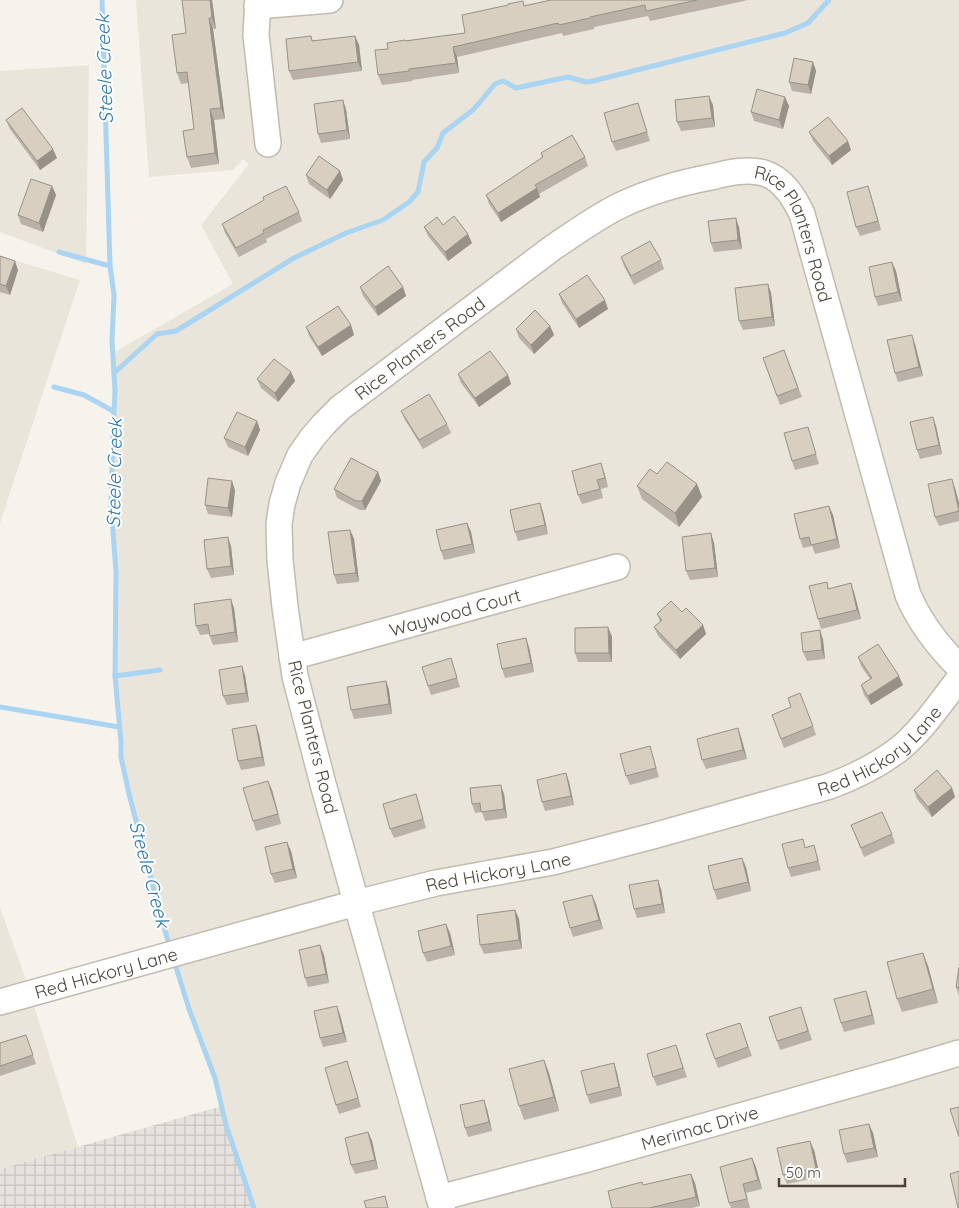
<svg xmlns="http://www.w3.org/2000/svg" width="959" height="1208" font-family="Quicksand,sans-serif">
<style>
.residential{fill:#eae5da}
.industrial{fill:url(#industrial-grid)}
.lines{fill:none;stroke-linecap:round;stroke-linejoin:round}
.stream{stroke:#a9d4f2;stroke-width:5}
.minor-casing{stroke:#c2bbae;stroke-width:28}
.minor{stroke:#fff;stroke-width:25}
.wall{fill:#bab2a6}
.shaded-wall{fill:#979187}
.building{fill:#d8cfc1;stroke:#979187}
.labels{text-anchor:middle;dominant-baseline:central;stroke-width:4;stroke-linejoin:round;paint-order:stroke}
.street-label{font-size:18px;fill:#4b4439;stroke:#fff}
.water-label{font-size:19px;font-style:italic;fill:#2e7ab2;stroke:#fff}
</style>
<defs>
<pattern id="industrial-grid" width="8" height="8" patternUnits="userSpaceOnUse" patternTransform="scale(1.25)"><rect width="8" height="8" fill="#e6e2dd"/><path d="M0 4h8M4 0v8" fill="none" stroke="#c7c3be"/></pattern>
</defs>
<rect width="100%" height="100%" fill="#f6f3ec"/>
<g class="residential">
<polygon points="136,0 959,0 959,1208 254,1208 226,1125 215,1078 189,1009 159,909 129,794 121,757 115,676 116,572 111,505 113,432 115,391 113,353 233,284 201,225 249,164 243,159 233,170 149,177"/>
<polygon points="89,65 86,264 0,232 0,71"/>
<polygon points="0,256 80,280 0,523"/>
<polygon points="0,908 25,977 78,1147 0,1169"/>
</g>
<polygon class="industrial" points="222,1106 226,1125 254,1208 0,1208 0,1169"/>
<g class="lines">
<g class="stream">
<polyline points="102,0 110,266 114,295 112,341 115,391 113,432 111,505 116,572 115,676 121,742 121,757 129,794 159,909 168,941"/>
<polyline points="59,252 110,266"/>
<polyline points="114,373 157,334 176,331 294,258 346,233 383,220 409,202 418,192 424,162 437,148 443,133 474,109 495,84 503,81 516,88 568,77 586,82 593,81 785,33 808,23 829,0"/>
<polyline points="54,387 84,395 113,411"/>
<polyline points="115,676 160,670"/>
<polyline points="0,707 119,727"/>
<polyline points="176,967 189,1009 215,1078 226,1125 254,1208"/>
</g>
<g class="minor-casing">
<g id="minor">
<polyline points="258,0 256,35 268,144"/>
<polyline points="257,6 330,0"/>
<path id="s1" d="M292,657l325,-90"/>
<path id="s2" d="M0,1002l356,-99 80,-20 117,-21 100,-26 177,-50c24,-9 47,-20 68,-36 23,-18 43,-48 61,-71"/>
<path id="s3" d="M439,1198l149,-39 311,-88 60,-18"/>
<path id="s4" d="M442,1208l-119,-424 -28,-108 -10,-69 -5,-47 -1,-36 3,-20 6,-21 12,-28 12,-17 12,-14 16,-16 211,-159c22,-15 44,-31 68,-43 29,-14 60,-23 92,-29 16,-4 36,-9 53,-4 19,6 30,24 38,41l106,381c12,28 29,50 51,72"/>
</g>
</g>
<use href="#minor" class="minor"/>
</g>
<g class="wall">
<polygon points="212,0 216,29 213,29 225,119 214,120 219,164 191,168 187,157 194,129 188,83 181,84 177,73 186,33"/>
<polygon points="551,0 747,0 744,1 650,21 648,16 594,27 594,29 563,36 562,33 457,57 459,73 412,80 413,81 382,85 378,75 388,49 405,41 465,33 525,6"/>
<polygon points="311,36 313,41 355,36 359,45 362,71 293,80 289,71"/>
<polygon points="813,62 816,71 811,94 792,91 789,82"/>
<polygon points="713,105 715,127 681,131 677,122"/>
<polygon points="789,106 783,129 754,121 751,112"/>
<polygon points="346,109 350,139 321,143 318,134"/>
<polygon points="641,112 650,141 616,151 612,142"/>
<polygon points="6,120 57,158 40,170 10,129"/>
<polygon points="809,132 851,150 832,165 813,141"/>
<polygon points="541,153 585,157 588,166 539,194 540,197 501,222 489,204 486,195 542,158"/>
<polygon points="340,171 343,180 330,199 309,184 306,175"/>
<polygon points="52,186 56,195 43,232 21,224 18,215"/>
<polygon points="868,186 881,230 860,236 856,227"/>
<polygon points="299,212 302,221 266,239 267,242 239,257 225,233 222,224"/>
<polygon points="443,225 472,243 448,261 428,236 424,227"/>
<polygon points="739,227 742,249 714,252 711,243"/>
<polygon points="0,256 18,270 10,295 0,292"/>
<polygon points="621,257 661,260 664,269 634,285 624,266"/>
<polygon points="896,271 902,301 878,306 875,297"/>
<polygon points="768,284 771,293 775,326 743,330 739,321"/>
<polygon points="360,287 403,287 406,296 378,316 363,296"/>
<polygon points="559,294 608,309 579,328 562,303"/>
<polygon points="351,325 354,335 322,356 309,336 306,327"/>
<polygon points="550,326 554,335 534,354 519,338 516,329"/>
<polygon points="915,344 923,376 898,382 895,373"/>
<polygon points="784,350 802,397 780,405 763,358"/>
<polygon points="291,372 295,381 278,402 261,388 257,379"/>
<polygon points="458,374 508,375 511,384 479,407 461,383"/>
<polygon points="401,411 447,424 451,433 423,449 405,420"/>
<polygon points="257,421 260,430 248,456 228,447 224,438"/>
<polygon points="936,426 942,454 920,459 917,450"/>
<polygon points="808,427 819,464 795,470 792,461"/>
<polygon points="378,472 381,481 365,510 360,510 337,498 334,489"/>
<polygon points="604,472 608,487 601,489 603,498 582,504 578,495"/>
<polygon points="657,474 697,484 702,497 679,527 642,499 637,486"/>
<polygon points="955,488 959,503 959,521 939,526 935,517"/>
<polygon points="235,490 232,517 208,514 205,505"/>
<polygon points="540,503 543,512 548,534 518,541 515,532"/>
<polygon points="833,515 840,548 815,554 812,546 803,548 800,539"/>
<polygon points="467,523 471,532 475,553 444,560 441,551"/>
<polygon points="350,530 354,539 359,582 337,584 334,575"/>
<polygon points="714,543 718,577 690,580 686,571"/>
<polygon points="231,546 234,575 211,578 207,569"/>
<polygon points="827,582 829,589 854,592 861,619 821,629 818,619"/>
<polygon points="234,608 238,642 213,645 209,634 200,635 196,626"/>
<polygon points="682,612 703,625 706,634 680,659 658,636 654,627 660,622 657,614"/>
<polygon points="608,627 612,637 612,662 578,662 575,653"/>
<polygon points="820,630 823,640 825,659 807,661 803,652"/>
<polygon points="529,647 534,672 505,678 502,669"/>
<polygon points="858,657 903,685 871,705 864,695 861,685 870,679 861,666"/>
<polygon points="451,658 460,687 431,695 428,686"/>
<polygon points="245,675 249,702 227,705 223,696"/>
<polygon points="386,681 389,690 392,714 354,719 351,710"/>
<polygon points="791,707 813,726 816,735 784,748 772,715"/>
<polygon points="259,734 265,766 241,770 238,761"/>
<polygon points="741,737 747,759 706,769 702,760"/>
<polygon points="653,756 659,777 630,785 626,776"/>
<polygon points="566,773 569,782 574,805 545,811 542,802"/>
<polygon points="952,788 955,797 932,817 917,799 914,790"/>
<polygon points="272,790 281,824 256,831 253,821"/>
<polygon points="416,794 426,828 394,838 390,829"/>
<polygon points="504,794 507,818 485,821 482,812 475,813 472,804"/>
<polygon points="851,825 892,834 895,843 864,857"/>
<polygon points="814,845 817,855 821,870 791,877 788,868 806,847"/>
<polygon points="291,851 297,878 275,883 271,874"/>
<polygon points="746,867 751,891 717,900 714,890"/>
<polygon points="661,889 665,913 637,918 634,909"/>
<polygon points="596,904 603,929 573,937 570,928"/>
<polygon points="515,910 519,919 522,949 484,954 480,945"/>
<polygon points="450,933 455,955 427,962 423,953"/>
<polygon points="923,953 928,966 938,1003 902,1012 897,999"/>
<polygon points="324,955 329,983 308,987 305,978"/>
<polygon points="956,987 959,988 959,996"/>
<polygon points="866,991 869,1000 875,1024 844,1032 841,1023"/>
<polygon points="801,1007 812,1040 780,1050 769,1017"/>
<polygon points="340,1015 347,1042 323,1047 320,1038"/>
<polygon points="740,1023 752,1056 718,1068 706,1034"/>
<polygon points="26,1035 36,1064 0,1076 0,1043"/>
<polygon points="676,1045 687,1077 657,1086 653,1077"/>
<polygon points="544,1060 549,1073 559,1111 524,1120 519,1106"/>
<polygon points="614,1063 617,1073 622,1096 590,1104 587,1095"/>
<polygon points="350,1070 361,1107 339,1114 336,1105"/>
<polygon points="487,1109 492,1131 468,1137 465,1128"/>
<polygon points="368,1132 372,1141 378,1169 355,1174 351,1165"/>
<polygon points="873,1133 878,1157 847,1163 844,1154"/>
<polygon points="814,1150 820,1177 787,1184 783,1175"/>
<polygon points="752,1158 762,1189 746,1193 750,1208 731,1208 729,1203"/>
<polygon points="695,1183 700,1206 692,1208 612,1208"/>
</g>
<g class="shaded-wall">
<polygon points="210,0 212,0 216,29 212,18"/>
<polygon points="209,18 213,29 225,119 221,108"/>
<polygon points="355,36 359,45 362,71 358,62"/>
<polygon points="453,47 457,57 459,73 456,63"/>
<polygon points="813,62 816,71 811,94 808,85"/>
<polygon points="709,96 713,105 715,127 712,118"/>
<polygon points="785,97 789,106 783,129 779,120"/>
<polygon points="343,100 346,109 350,139 347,130"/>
<polygon points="210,109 214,120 219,164 215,153"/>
<polygon points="848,141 851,150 832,165 829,156"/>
<polygon points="53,149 57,158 40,170 37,161"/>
<polygon points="340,171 343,180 330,199 327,190"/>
<polygon points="52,186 56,195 43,232 39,223"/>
<polygon points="868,186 871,195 881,230 878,221"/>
<polygon points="537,188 540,197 501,222 498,213"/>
<polygon points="736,218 739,227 742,249 738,240"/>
<polygon points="468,234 472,243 448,261 445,252"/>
<polygon points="15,261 18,270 10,295 6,286"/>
<polygon points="892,262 896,271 902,301 898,292"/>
<polygon points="768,284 771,293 775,326 772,317"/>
<polygon points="403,287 406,296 378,316 375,307"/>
<polygon points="605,300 608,309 579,328 576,319"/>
<polygon points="351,325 354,335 322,356 318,347"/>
<polygon points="550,326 554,335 534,354 531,345"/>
<polygon points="912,335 915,344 923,376 919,367"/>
<polygon points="291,372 295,381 278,402 275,393"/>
<polygon points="508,375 511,384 479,407 475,398"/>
<polygon points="933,417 936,426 942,454 939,445"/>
<polygon points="257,421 260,430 248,456 245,447"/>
<polygon points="601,463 604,472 608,487 605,478"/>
<polygon points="378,472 381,481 365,510 362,501"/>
<polygon points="952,479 955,488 959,503 959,509"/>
<polygon points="232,481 235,490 232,517 228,508"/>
<polygon points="697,484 702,497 679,527 675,513"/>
<polygon points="540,503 543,512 548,534 545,525"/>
<polygon points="829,506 833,515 840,548 837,539"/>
<polygon points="467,523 471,532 475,553 472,544"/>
<polygon points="350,530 354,539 359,582 356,573"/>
<polygon points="711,533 714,543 718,577 715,568"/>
<polygon points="228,537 231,546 234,575 231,566"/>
<polygon points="851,583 854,592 861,619 857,610"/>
<polygon points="231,599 234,608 238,642 235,632"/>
<polygon points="703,625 706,634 680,659 676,650"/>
<polygon points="608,627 612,637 612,662 609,653"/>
<polygon points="820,630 823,640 825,659 822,650"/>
<polygon points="526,638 529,647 534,672 531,663"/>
<polygon points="242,666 245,675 249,702 246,693"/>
<polygon points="899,676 903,685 871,705 868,696"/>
<polygon points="386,681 389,690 392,714 389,704"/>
<polygon points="256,725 259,734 265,766 262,757"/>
<polygon points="738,728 741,737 747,759 743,750"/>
<polygon points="566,773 569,782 574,805 571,796"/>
<polygon points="268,781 272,790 281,824 278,814"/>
<polygon points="501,785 504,794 507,818 504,809"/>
<polygon points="952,788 955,797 932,817 928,807"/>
<polygon points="287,842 291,851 297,878 293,869"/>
<polygon points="742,858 746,867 751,891 748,882"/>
<polygon points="658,880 661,889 665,913 662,904"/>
<polygon points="592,895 596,904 603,929 599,920"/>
<polygon points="515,910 519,919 522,949 519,940"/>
<polygon points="446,924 450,933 455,955 451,946"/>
<polygon points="320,945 324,955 329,983 326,974"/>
<polygon points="923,953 928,966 938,1003 933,989"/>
<polygon points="866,991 869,1000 875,1024 872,1015"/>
<polygon points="337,1006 340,1015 347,1042 343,1033"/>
<polygon points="544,1060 549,1073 559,1111 554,1097"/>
<polygon points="347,1061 350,1070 361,1107 358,1098"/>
<polygon points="614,1063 617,1073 622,1096 619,1087"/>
<polygon points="484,1100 487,1109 492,1131 489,1122"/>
<polygon points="869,1124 873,1133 878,1157 874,1148"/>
<polygon points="368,1132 372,1141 378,1169 375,1160"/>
<polygon points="810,1141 814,1150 820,1177 816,1168"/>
<polygon points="752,1158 756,1167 762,1189 758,1180"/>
<polygon points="691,1174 695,1183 700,1206 696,1197"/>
</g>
<g class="building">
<polygon points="182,0 210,0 212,18 209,18 221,108 210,109 215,153 187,157 183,131 194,129 187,72 177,73 172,35 186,33"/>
<polygon points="551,0 697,0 646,11 645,5 590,17 590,18 559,25 558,23 453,47 456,63 409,69 409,71 378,75 375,50 388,49 387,43 405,40 405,41 465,33 462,15 508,5 508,4 523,1 524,6"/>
<polygon points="311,36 312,41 355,36 358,62 289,71 286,39"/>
<polygon points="794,58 813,62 808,85 789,82"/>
<polygon points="757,89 785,97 779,120 751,112"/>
<polygon points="709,96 712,118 677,122 675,100"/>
<polygon points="343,100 347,130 318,134 314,104"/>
<polygon points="638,103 647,132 612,142 604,113"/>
<polygon points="22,108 53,149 37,161 6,120"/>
<polygon points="828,117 848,141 829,156 809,132"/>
<polygon points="572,135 585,157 535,185 537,188 498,213 486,195 543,157 541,153"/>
<polygon points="319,156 340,171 327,190 306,175"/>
<polygon points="31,179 52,186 39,223 18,215"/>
<polygon points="286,186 299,212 263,230 264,233 236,248 222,224 264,200 263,197"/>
<polygon points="868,186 878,221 856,227 847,192"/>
<polygon points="454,216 468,234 445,252 424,227 437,217 443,225"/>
<polygon points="736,218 738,240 711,243 708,221"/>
<polygon points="650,241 661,260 631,276 621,257"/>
<polygon points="0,256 15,261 6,286 0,284"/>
<polygon points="892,262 898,292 875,297 869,267"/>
<polygon points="388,266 403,287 375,307 360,287"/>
<polygon points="587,275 605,300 576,319 559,294"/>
<polygon points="768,284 772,317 739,321 735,288"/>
<polygon points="338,306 351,325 318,347 306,327"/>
<polygon points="535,310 550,326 531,345 516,329"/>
<polygon points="912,335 919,367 895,373 887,340"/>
<polygon points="784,350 798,388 777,396 763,358"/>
<polygon points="490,351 508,375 475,398 458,374"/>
<polygon points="274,359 291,372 275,393 257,379"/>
<polygon points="429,394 447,424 419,440 401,411"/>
<polygon points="237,412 257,421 245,447 224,438"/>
<polygon points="933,417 939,445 917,450 910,422"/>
<polygon points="808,427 816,454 792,461 784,433"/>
<polygon points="351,458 378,472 362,501 356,501 334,489"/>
<polygon points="667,462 697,484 675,513 637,486 650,469 657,474"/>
<polygon points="601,463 605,478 597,480 600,489 578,495 572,471"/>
<polygon points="208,478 232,481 228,508 205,505"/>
<polygon points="952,479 959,511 935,517 928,484"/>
<polygon points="540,503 545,525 515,532 510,510"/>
<polygon points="829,506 837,539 811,545 809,537 800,539 794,514"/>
<polygon points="467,523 472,544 441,551 436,530"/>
<polygon points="350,530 356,573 334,575 328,532"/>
<polygon points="711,533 715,568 686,571 682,537"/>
<polygon points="228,537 231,566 207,569 204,540"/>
<polygon points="827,582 828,589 851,583 857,610 818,619 809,586"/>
<polygon points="231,599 235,632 210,636 208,624 196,626 194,604"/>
<polygon points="671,601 682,612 686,608 703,625 676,650 654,627 662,620 657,614"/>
<polygon points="608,627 609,653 575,653 575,628"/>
<polygon points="820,630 822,650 803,652 801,633"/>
<polygon points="526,638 531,663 502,669 497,644"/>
<polygon points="878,644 899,676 868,696 861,685 872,678 858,657"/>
<polygon points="451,658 457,678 428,686 422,667"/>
<polygon points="242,666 246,693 223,696 219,670"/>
<polygon points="386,681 389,704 351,710 347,687"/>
<polygon points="800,693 813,726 781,739 772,715 791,707 788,698"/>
<polygon points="256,725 262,757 238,761 232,729"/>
<polygon points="738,728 743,750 702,760 697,739"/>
<polygon points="650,746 656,768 626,776 620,754"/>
<polygon points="937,770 952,788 928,807 914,790"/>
<polygon points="566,773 571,796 542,802 537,780"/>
<polygon points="268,781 278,814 253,821 243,788"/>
<polygon points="501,785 504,809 481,812 480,803 472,804 470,788"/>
<polygon points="416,794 423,819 390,829 383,804"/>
<polygon points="882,812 892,834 861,848 851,825"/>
<polygon points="803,839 805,848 814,845 818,861 788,868 782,844"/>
<polygon points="287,842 293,869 271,874 265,847"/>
<polygon points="742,858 748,882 714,890 708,866"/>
<polygon points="658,880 662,904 634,909 629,885"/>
<polygon points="592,895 599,920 570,928 563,902"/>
<polygon points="515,910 519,940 480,945 477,915"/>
<polygon points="446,924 451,946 423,953 418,931"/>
<polygon points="320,945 326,974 305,978 299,950"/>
<polygon points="923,953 933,989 897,999 887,962"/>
<polygon points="959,967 959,988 956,987"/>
<polygon points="866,991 872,1015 841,1023 834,999"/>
<polygon points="337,1006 343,1033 320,1038 314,1011"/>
<polygon points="801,1007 808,1031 777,1041 769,1017"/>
<polygon points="740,1023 748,1047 715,1059 706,1034"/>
<polygon points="26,1035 33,1055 0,1066 0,1043"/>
<polygon points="676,1045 683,1068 653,1077 647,1054"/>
<polygon points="544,1060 554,1097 519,1106 509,1069"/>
<polygon points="347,1061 358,1098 336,1105 325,1068"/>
<polygon points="614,1063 619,1087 587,1095 581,1071"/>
<polygon points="484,1100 489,1122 465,1128 460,1105"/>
<polygon points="959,1107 959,1137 950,1109"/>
<polygon points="869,1124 874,1148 844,1154 839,1130"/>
<polygon points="368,1132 375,1160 351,1165 345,1138"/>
<polygon points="810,1141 816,1168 783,1175 777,1148"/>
<polygon points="752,1158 758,1180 743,1184 747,1199 729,1203 720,1167"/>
<polygon points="959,1171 959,1208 958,1208 950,1174"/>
<polygon points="691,1174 696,1197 649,1208 612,1208 608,1191 642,1182 643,1185"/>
<polygon points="385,1196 388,1208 366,1208 364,1201"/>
</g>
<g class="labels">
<g class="street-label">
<text stroke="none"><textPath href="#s4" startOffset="1404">Rice Planters Road</textPath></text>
<text stroke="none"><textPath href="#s4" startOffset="939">Rice Planters Road</textPath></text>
<text stroke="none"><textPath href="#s1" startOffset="169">Waywood Court</textPath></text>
<text transform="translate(313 737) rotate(76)">Rice Planters Road</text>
<text stroke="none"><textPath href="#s2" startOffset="919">Red Hickory Lane</textPath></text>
<text stroke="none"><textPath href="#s2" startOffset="515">Red Hickory Lane</textPath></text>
<text stroke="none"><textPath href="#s2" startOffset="110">Red Hickory Lane</textPath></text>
<text stroke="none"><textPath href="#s3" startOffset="270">Merimac Drive</textPath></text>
</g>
<g class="water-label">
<text transform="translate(104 69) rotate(-92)">Steele Creek</text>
<text transform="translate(114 473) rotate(-89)">Steele Creek</text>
<text transform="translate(150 874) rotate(75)">Steele Creek</text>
</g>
</g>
<path d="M779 1178v8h126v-8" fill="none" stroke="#4b4439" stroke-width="2.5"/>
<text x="786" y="1178" font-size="15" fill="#4b4439" stroke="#ffffff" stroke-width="4" paint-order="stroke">50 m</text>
</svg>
